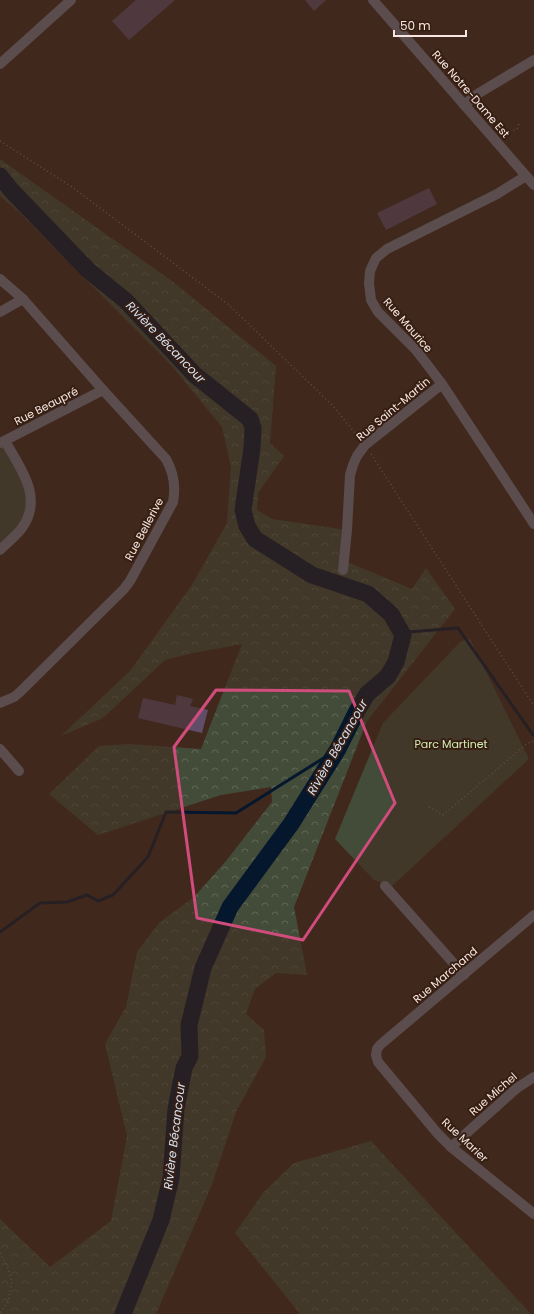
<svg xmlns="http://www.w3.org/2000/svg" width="534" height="1314" font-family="Poppins,sans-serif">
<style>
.forest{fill:url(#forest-crowns)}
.park{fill:#434c39}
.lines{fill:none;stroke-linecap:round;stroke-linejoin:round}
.stream{stroke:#05172d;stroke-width:3}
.river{stroke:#05172d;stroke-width:17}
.building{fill:#624d69}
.path{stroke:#8b756c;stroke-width:1.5;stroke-dasharray:1 3;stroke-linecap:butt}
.minor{stroke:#7b7887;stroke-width:10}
.marked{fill:none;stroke:#d04c7c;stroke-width:3;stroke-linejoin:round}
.labels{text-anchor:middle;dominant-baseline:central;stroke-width:4;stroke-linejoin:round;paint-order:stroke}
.street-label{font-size:11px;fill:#f8e7e0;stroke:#361e13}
.park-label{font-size:11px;fill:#d1edb3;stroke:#361e13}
.water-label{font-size:12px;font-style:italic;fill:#d2e2f6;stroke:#361e13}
</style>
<defs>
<pattern id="forest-crowns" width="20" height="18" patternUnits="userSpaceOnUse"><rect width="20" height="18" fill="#434c39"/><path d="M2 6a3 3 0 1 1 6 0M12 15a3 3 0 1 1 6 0" fill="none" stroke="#5f6655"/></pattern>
</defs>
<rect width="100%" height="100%" fill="#41281d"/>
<g class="forest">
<polygon points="0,159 172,281 276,366 270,443 284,456 258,493 257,510 272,519 347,530 345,561 412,589 426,568 455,609 367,721 294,907 307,975 276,973 255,989 246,1014 264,1030 266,1057 236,1112 211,1187 156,1314 0,1314 0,1219 50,1267 111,1221 127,1136 105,1044 126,1007 137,952 159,923 194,897 226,861 272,802 271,787 221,795 98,835 49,794 99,746 128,744 201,749 242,644 193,653 165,660 103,718 61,736 130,671 192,585 227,523 231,467 222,427 172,366 19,212 0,196"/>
<polygon points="371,1141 531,1314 300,1314 235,1233 263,1193 294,1163"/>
</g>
<g class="park">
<polygon points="5,441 26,479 31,510 0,550 0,443"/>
<polygon points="470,639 529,759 392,886 374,880 335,839 383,723 461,641"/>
</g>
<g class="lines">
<g class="stream">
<polyline points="403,635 409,632 458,628 533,735"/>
<polyline points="0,932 40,903 67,902 87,895 98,901 113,895 148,857 166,812 236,813 338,749"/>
</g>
<polyline class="river" points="0,176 11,190 88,270 126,301 195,375 250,419 253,428 252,448 243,510 247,526 255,539 312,575 368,594 391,614 403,635 396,662 388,676 367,694 357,711 338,749 291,824 230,907 203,968 189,1025 190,1056 184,1068 176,1109 171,1178 161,1220 123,1314"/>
</g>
<g class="building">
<polygon points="136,0 175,0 129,40 112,21"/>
<polygon points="305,0 326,0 314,11"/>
<polygon points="429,188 437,204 386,230 377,213"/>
<polygon points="177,695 193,699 190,706 208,710 202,733 138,718 143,698 175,705"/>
</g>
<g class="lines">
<g class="path">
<polyline points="502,134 517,129 519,123"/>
<polyline points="0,141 72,187 229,305 333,406 359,438"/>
<polyline points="371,454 534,706"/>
<polyline points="429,807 443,815 528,743 534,741"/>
<polyline points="0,1253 7,1266 12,1282 8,1302 0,1313"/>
</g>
<g class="minor">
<polyline points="373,0 534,185"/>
<polyline points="0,64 71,0"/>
<polyline points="464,105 479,93 534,60"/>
<polyline points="526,176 497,194 387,249 376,258 370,271 369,283 371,300 378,312 416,350 442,384 534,524"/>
<path d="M0,279l23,20 80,91 63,69c8,14 10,27 7,43l-43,79 -6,8 -104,103 -6,5 -14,6"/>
<polyline points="0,312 23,299"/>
<polyline points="0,443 103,390"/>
<path d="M0,550c7,-7 16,-14 22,-22 22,-31 -2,-60 -17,-87"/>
<polyline points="343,570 347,530 350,475 353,465 357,456 365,445 442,384"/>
<polyline points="0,749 19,771"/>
<polyline points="385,886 464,975"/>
<polyline points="534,915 380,1045 377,1049 376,1055 378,1062 438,1134 451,1147 534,1214"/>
<polyline points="451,1147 517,1088 534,1077"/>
</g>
</g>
<path d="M0 0H534V1314H0ZM216,690l133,1 46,112 -92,137 -106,-22 -23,-171z" fill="#41281d" fill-opacity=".55" fill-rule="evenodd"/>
<path class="marked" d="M216,690l133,1 46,112 -92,137 -106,-22 -23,-171z"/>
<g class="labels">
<g class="street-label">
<text transform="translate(471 94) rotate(49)">Rue Notre-Dame Est</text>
<text transform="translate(408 325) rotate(49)">Rue Maurice</text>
<text transform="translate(46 406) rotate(-27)">Rue Beaupré</text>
<text transform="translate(393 409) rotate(-40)">Rue Saint-Martin</text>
<text transform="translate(144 529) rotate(-62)">Rue Bellerive</text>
<text transform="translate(445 975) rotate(-40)">Rue Marchand</text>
<text transform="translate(493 1094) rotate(-41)">Rue Michel</text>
<text transform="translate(465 1140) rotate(43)">Rue Marier</text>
</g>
<g class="park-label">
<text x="451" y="744">Parc Martinet</text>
</g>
<g class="water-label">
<text transform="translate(166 342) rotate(46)">Rivière Bécancour</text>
<text transform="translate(337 747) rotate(-60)">Rivière Bécancour</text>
<text transform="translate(174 1136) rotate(-83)">Rivière Bécancour</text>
</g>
</g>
<path d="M394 30v6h72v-6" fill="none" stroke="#f8e7e0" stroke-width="2"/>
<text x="400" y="30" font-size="12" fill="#f8e7e0" stroke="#361e13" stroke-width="3" paint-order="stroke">50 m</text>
</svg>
